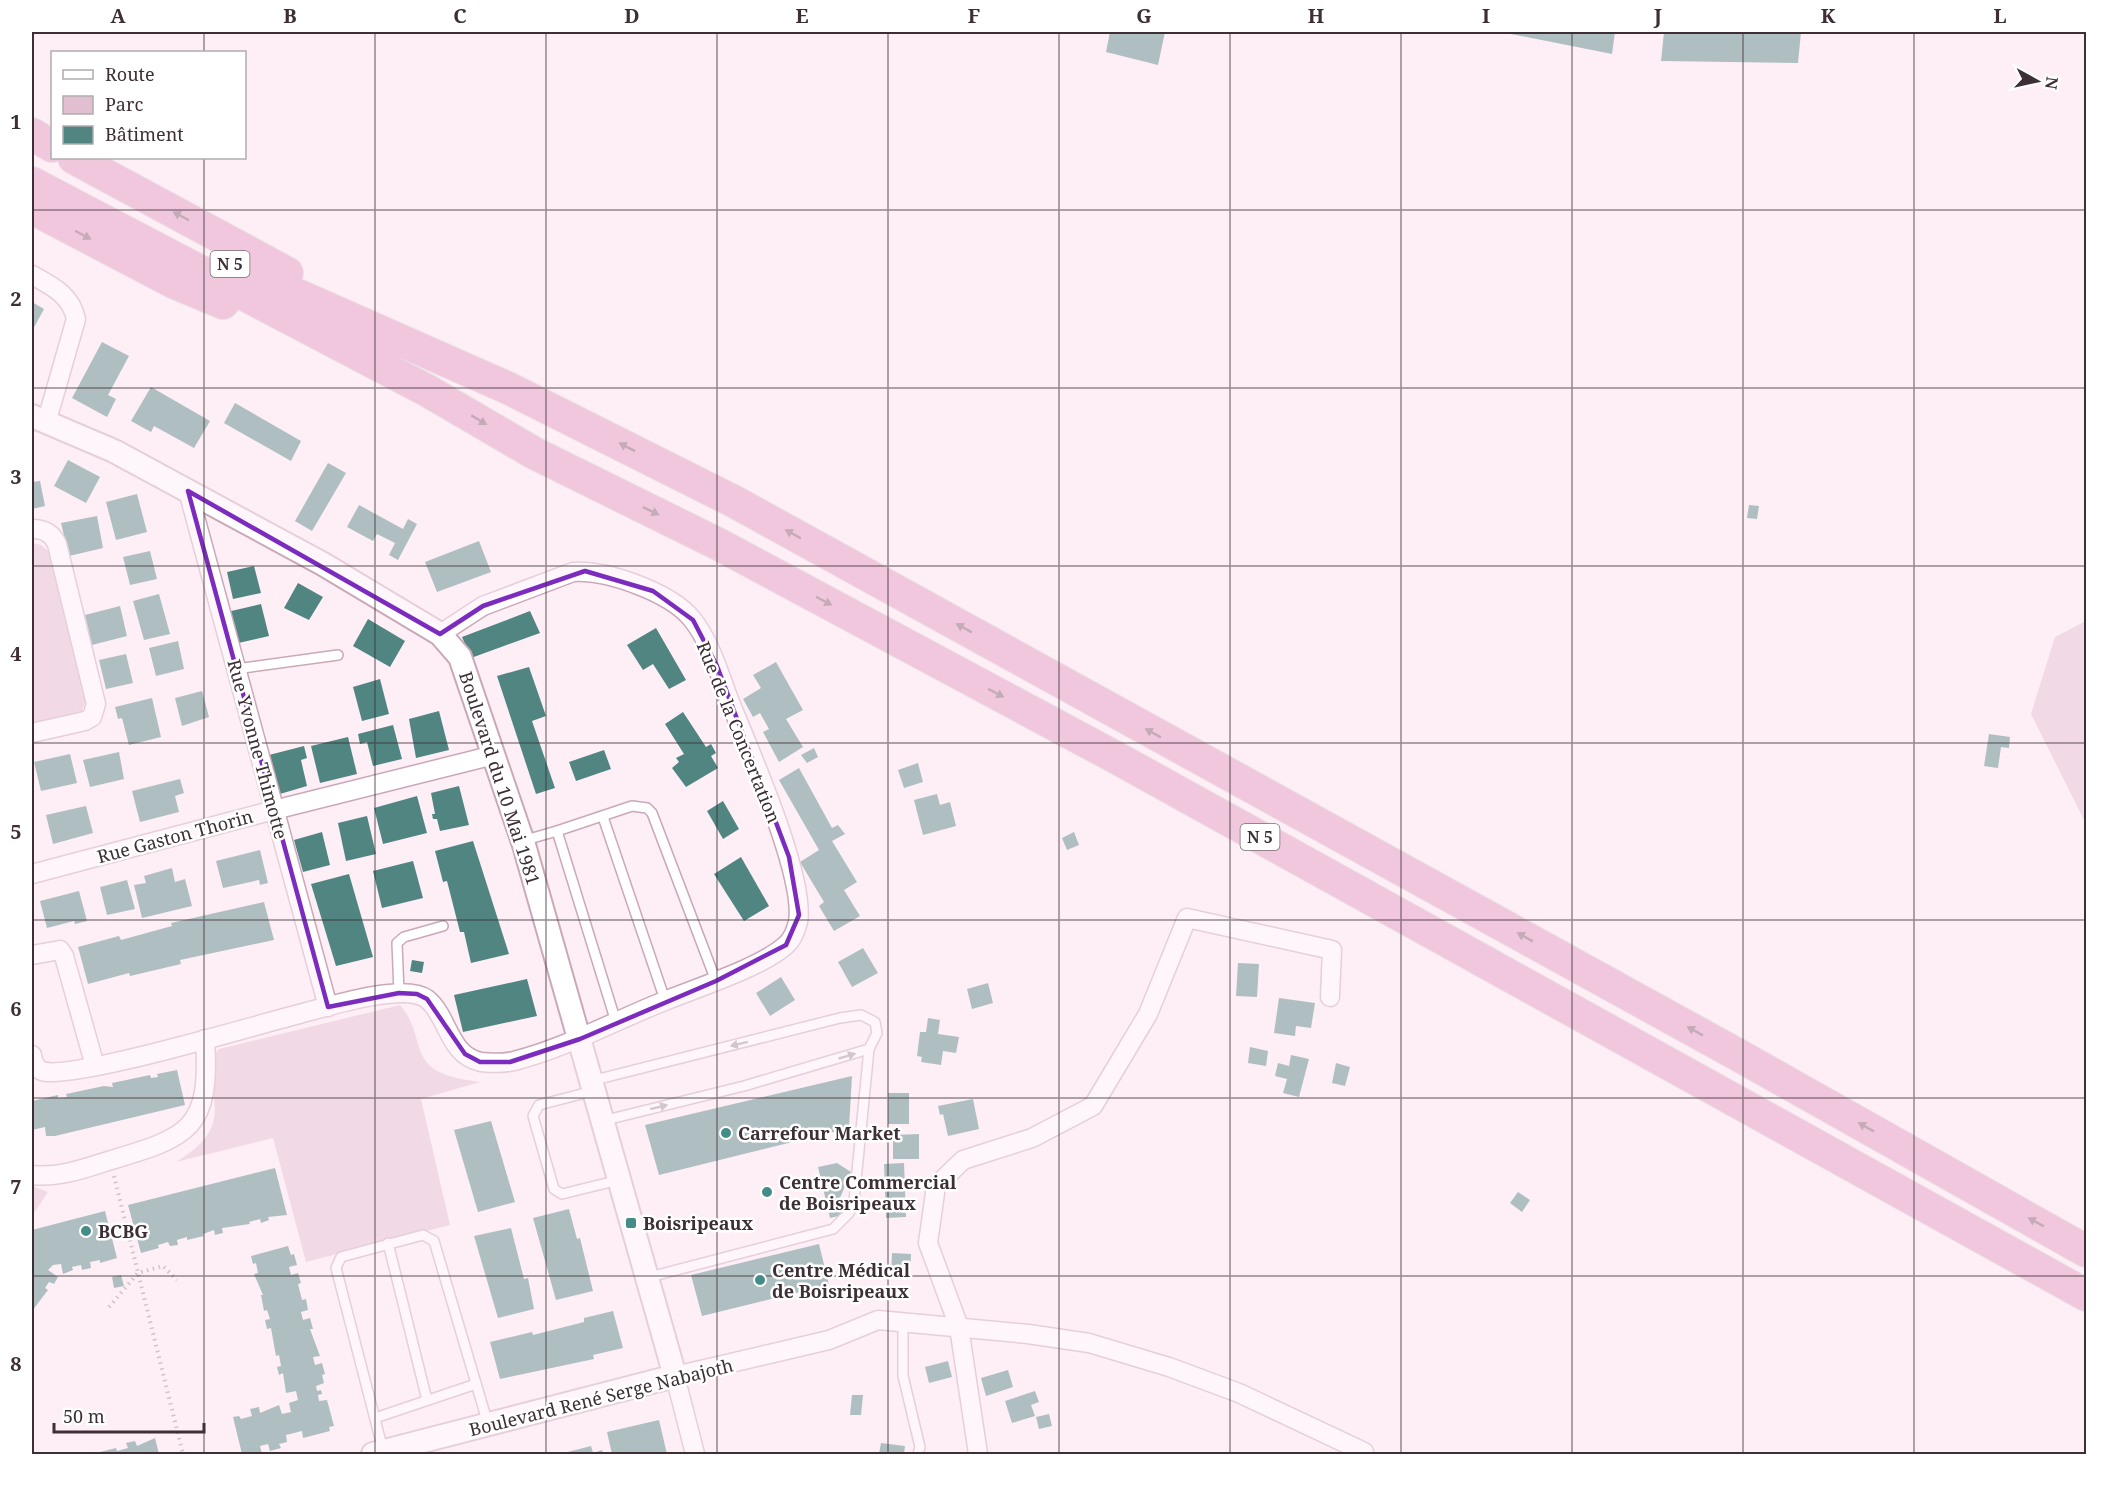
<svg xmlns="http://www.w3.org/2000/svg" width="2118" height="1486" font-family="'Noto Serif',serif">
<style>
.green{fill:#e2bfd0}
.building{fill:#508582}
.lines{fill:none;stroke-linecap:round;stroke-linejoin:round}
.service-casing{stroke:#cba8b9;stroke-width:12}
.minor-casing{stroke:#cba8b9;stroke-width:21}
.tertiary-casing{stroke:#cba8b9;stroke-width:26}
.trunk-casing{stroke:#d4d1d3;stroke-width:34}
.path{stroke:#9a8c92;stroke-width:4;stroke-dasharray:1.5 4.5;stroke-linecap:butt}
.service{stroke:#fff;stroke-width:9}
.minor{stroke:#fff;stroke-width:18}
.tertiary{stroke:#fff;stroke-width:22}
.trunk{stroke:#e097be;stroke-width:32}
.oneway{fill:#7e596c}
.oneway2{fill:#9e979a}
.marked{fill:none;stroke:#7b2cbf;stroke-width:4.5;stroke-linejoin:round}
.grid{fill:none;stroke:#3d2f35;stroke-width:1.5;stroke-opacity:0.55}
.poi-dot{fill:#448c88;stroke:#fff;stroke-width:2}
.labels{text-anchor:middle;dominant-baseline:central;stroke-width:5;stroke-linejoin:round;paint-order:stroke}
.shield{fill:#fff;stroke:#776d72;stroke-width:1.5}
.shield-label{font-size:16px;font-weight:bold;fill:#3d2f35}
.street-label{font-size:18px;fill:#3d2f35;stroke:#fff}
.poi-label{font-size:18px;font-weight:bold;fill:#3d2f35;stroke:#fff;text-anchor:start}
.neatline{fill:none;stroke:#3d2f35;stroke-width:2}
.grid-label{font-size:20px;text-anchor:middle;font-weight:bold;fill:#3d2f35}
</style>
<rect width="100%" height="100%" fill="#feeff6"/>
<g class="green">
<polygon points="32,543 41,545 53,555 88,697 80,715 32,726"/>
<polygon points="2086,621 2086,824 2031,714 2055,637"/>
<path d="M400,1005c18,21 14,38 25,55 12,17 37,19 55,22l-59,17 29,126 -144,37 -33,-124 -97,24c45,-27 44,-49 31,-96l12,-17z"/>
<polygon points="32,1186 48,1192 32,1216"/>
</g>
<g class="building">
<polygon points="1110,32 1165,32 1158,65 1106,52"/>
<polygon points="1501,32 1615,32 1612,54"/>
<polygon points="1664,32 1801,32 1798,63 1661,61"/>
<polygon points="32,302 44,309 32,331"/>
<polygon points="102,342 129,356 108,395 116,399 107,417 72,398"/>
<polygon points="151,387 210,421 194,448 154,426 151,432 131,421"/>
<polygon points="235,403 301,441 291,461 224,423"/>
<polygon points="68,460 100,477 86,503 54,486"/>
<polygon points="328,463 346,473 312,531 295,521"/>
<polygon points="40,481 45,506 32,509 32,482"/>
<polygon points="137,494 147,532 116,540 106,502"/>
<polygon points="359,505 403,529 408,519 417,524 398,560 389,555 395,543 377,534 373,541 347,527"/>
<polygon points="1749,505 1759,506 1757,519 1747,518"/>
<polygon points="97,516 103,548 69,556 61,523"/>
<polygon points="479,541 491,572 437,592 425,562"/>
<polygon points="150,551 157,579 130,585 123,557"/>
<polygon points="254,566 261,593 233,599 227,572"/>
<polygon points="298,583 323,597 309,620 284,608"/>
<polygon points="159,594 170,634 144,640 133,601"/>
<polygon points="261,604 269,636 234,644 227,612"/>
<polygon points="120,606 127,636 92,645 85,615"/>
<polygon points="530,611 540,633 471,658 462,637"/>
<polygon points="368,619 405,641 390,667 353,646"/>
<polygon points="656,628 686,680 669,689 653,664 643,670 627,645"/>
<polygon points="178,641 184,669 156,676 149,648"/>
<polygon points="126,654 133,683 106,689 99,660"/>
<polygon points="776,662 803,710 786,719 803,747 779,762 763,732 769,729 760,713 753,717 743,699 761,688 753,675"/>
<polygon points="529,667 546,716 532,721 555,788 536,794 497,676"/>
<polygon points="380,679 389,714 362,721 353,687"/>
<polygon points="202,691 209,717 182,726 175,698"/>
<polygon points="152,698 161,737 129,745 122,718 118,719 115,707"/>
<polygon points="439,711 449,750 416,758 409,719"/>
<polygon points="683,712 706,747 711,744 716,753 711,756 718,768 686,787 672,768 679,762 676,758 684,754 665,724"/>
<polygon points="393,725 402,759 373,766 367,742 360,744 358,734"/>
<polygon points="1989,734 2010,737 2009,748 2001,747 1998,768 1984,766"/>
<polygon points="348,737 357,774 320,783 311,746"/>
<polygon points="304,746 307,758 301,760 307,786 280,794 269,755"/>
<polygon points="814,748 818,757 807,763 801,755"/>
<polygon points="604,750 611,769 576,781 569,762"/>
<polygon points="119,752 124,779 90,787 83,760"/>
<polygon points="70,754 77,783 41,791 34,762"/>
<polygon points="918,763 923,782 904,788 898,770"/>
<polygon points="799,768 832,828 838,825 845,834 832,841 857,882 844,890 860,916 834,931 819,906 824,902 800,862 819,850 779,780"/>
<polygon points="180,779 184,793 175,796 179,812 140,822 132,791"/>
<polygon points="459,786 469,825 440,831 437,819 433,819 432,814 435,814 431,793"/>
<polygon points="937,794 940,805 950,802 956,826 923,835 914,800"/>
<polygon points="417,796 427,833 383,844 374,808"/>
<polygon points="723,801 739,829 723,839 707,811"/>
<polygon points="86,806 93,833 53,844 46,815"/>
<polygon points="367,816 376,854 346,861 338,823"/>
<polygon points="322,832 330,865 303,872 294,840"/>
<polygon points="1074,832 1079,845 1067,850 1062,838"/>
<polygon points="473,841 509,954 471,963 464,932 460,932 447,881 443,882 435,851"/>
<polygon points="260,850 268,883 260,885 259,880 223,888 216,861"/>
<polygon points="741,857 769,906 744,921 714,874"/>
<polygon points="413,861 423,898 382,908 373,871"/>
<polygon points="172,868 175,882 185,879 192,906 142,918 134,885 146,883 144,876"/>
<polygon points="349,874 373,957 336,966 311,884"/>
<polygon points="127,880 135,909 107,915 100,887"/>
<polygon points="79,891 87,921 75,924 74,921 47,928 40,901"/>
<polygon points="264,902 274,940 180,960 181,964 130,976 129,973 88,984 78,947 119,936 121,940 172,926 171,923"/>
<polygon points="863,948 878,973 852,987 838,962"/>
<polygon points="412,960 424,962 422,973 410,971"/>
<polygon points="1238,963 1259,964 1257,997 1236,996"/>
<polygon points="781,977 795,1000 770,1016 756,993"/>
<polygon points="527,979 537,1016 463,1032 454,995"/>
<polygon points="988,983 993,1003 972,1009 967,989"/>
<polygon points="1279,998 1315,1003 1311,1028 1296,1026 1295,1036 1274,1033"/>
<polygon points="928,1018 940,1020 938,1034 959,1037 956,1053 943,1051 941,1065 921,1062 922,1057 917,1056 920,1032 926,1032"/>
<polygon points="1250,1047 1268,1051 1266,1066 1248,1063"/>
<polygon points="1291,1055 1309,1059 1299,1097 1283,1093 1287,1079 1275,1076 1278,1063 1289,1066"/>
<polygon points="1336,1063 1350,1067 1345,1086 1332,1083"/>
<polygon points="177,1070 185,1105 55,1136 46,1136 45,1127 32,1130 32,1101 58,1095 58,1098 67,1097 66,1094 104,1086 113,1087 112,1083 150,1075 151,1078 158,1077 157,1074"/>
<polygon points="852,1076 849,1128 659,1175 645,1125"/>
<rect x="888" y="1093" width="21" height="31"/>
<polygon points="973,1099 979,1129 948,1136 943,1114 940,1115 938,1106"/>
<polygon points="491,1121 515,1202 478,1212 454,1130"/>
<polygon points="919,1134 919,1159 893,1159 893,1135"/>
<polygon points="837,1163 851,1172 840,1198 843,1215 830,1218 818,1167"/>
<polygon points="904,1163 906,1217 886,1218 884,1164"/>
<polygon points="275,1168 287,1215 268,1217 269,1220 261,1223 260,1219 249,1222 250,1224 222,1228 223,1233 215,1235 214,1230 203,1234 204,1236 187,1240 187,1237 177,1240 178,1245 170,1246 168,1242 158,1245 159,1248 141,1253 128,1205"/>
<polygon points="1518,1192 1530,1200 1522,1212 1510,1203"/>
<polygon points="569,1209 577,1239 580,1238 593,1291 556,1300 533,1218"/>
<polygon points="105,1211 117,1258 100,1263 100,1260 90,1262 91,1268 82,1270 81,1265 72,1267 73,1270 63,1274 61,1264 53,1265 48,1270 58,1277 54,1284 49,1282 45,1288 48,1290 32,1311 32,1230"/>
<polygon points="511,1228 524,1279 528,1278 534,1309 498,1318 474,1236"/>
<polygon points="819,1244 829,1285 702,1316 691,1275"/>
<polygon points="288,1246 291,1255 294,1254 297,1265 289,1267 291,1275 298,1273 301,1283 298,1284 302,1300 306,1299 308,1310 301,1312 303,1320 310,1318 313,1329 310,1329 320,1356 313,1357 315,1365 322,1363 325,1374 322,1375 324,1383 316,1386 317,1391 321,1390 322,1394 318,1395 319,1401 327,1400 334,1426 329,1427 330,1431 303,1438 302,1431 286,1435 287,1442 279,1444 281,1448 270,1451 268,1444 260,1446 262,1454 242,1454 233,1417 239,1416 241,1419 252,1416 250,1409 259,1407 260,1413 279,1405 282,1414 291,1412 289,1403 298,1400 296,1391 286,1393 283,1373 279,1375 277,1367 281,1366 279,1355 276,1356 271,1328 267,1329 265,1320 270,1319 267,1310 264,1311 261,1295 263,1295 254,1274 258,1273 256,1263 253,1264 251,1256"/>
<polygon points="892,1253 911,1254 910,1276 891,1276"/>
<polygon points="121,1275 124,1286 114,1288 112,1277"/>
<polygon points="613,1311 623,1348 593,1355 594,1359 500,1379 490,1342 532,1332 533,1335 584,1322 584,1318"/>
<polygon points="948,1361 952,1377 929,1383 925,1367"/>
<polygon points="1008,1370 1013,1387 986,1396 981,1378"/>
<polygon points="1035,1391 1039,1402 1031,1405 1035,1416 1012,1423 1005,1401"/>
<polygon points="852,1395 863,1395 861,1415 850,1415"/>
<polygon points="1049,1414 1052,1426 1039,1429 1036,1417"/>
<polygon points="659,1420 667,1454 612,1454 607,1432"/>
<polygon points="155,1438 159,1454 101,1454 100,1452 116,1448 117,1451 128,1448 126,1443 135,1441 137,1446"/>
<polygon points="881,1443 905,1446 904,1454 879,1454"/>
<polygon points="591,1446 593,1453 602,1450 603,1454 560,1454"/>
</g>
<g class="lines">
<g class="service-casing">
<g id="service">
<polyline points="236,669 338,655"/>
<polyline points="603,817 665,1000"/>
<polyline points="522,841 557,831"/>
<polyline points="399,993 397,943 404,937 443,926"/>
<polyline points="616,1022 557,831 632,806 647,808 652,813 716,981"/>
<polyline points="591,1081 840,1018 861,1015 875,1022 877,1033 869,1049 744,1086 602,1121"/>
<polyline points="593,1091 539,1105 533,1116 554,1189 562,1194 619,1180"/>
<polyline points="388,1243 427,1400"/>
<polyline points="646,1278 833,1229 849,1213 854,1201 869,1049"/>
<polyline points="903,1322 903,1376 920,1447 918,1454"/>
<polyline points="375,1418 476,1384"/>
<polyline points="383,1450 336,1268 341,1257 423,1235 434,1241 488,1424"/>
</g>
</g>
<g class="minor-casing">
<g id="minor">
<path d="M32,275c20,11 39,20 44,44l-29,101"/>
<polyline points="188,491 328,1007"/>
<path d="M32,529c12,0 20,4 25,15l39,160 -4,13 -7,4 -53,12"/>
<polyline points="32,874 274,810 494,755"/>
<polyline points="32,955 60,950 64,956 95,1066"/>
<path d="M32,1055c1,7 3,13 10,16 28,10 210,-45 250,-55 28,-7 112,-35 135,-17 22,18 21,56 54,63 9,1 24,1 33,-1 54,-14 102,-41 153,-61 32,-13 95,-33 119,-55 7,-6 10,-15 12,-23 8,-46 -51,-177 -70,-225 -9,-25 -19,-57 -36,-78 -22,-27 -85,-49 -119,-47l-90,34 -43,28"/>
<path d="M32,1175c26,3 51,-6 76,-14 81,-24 103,-31 97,-122"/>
<polyline points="695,1454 675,1376 829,1340 878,1320 1028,1334 1089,1343 1169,1367 1239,1393 1364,1452"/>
<polyline points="978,1454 959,1327 928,1243 936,1186 963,1160 1032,1138 1093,1106 1148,1014 1187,918 1332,950 1330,997"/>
</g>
</g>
<g class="tertiary-casing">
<polyline id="tertiary" points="32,416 114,451 323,564 440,634 460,657 524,845 675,1376 373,1454"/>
</g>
<g class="trunk-casing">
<g id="trunk">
<polyline points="32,134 52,146"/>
<polyline points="74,158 287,273"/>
<polyline points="32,183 428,391 534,453 720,545 1115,757 2086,1295"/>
<polyline points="32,208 173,282 223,303"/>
<polyline points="250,274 508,388 735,502 1740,1056 2086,1251"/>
</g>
</g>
<g class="path">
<polyline points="114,1176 183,1454"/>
<polyline points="109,1307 138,1273 163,1266 177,1280"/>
</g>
<use href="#service" class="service"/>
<use href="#minor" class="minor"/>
<use href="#tertiary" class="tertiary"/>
<use href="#trunk" class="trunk"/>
</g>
<defs><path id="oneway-solid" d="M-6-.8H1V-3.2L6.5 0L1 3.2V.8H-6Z" transform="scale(1.5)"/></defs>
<g class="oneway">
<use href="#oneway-solid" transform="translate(181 216) rotate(-152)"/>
<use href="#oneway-solid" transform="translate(83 235) rotate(28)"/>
<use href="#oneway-solid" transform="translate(479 420) rotate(31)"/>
<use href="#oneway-solid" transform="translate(627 447) rotate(-153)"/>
<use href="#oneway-solid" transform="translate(651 511) rotate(26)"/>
<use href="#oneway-solid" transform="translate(793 534) rotate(-151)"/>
<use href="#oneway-solid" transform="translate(824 601) rotate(28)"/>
<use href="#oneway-solid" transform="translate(964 628) rotate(-151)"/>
<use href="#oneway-solid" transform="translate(996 693) rotate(28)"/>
<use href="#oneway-solid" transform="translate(1153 733) rotate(-151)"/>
<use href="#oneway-solid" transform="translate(1525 937) rotate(-151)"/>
<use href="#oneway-solid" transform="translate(1695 1031) rotate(-151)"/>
<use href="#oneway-solid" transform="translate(1866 1127) rotate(-151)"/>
<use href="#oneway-solid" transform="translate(2036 1222) rotate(-151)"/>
</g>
<g class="oneway2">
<use href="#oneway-solid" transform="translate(739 1044) rotate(166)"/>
<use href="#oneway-solid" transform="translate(847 1056) rotate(-17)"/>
<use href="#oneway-solid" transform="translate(659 1107) rotate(-14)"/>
</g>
<path d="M0 0H2118V1486H0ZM188,491l252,143 43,-28 102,-35 68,20 40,29 24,46 72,191 10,58 -13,30 -70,36 -136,58 -70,23h-30l-15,-8 -38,-55 -10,-5 -18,-1 -71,14z" fill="#feeff6" fill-opacity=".55" fill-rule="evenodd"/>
<path class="marked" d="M188,491l252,143 43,-28 102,-35 68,20 40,29 24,46 72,191 10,58 -13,30 -70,36 -136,58 -70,23h-30l-15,-8 -38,-55 -10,-5 -18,-1 -71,14z"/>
<path class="grid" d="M204,32v20M375,32v1422M546,32v1422M717,32v1422M888,32v1422M1059,32v1422M1230,32v1422M1401,32v1422M1572,32v1422M1743,32v1422M1914,32v1422M204,158v1296M32,210h2054M32,388h2054M32,566h2054M32,743h2054M32,920h2054M32,1098h2054M32,1276h2054"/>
<g class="poi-dot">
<circle cx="726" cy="1133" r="6"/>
<circle cx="767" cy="1192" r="6"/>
<rect x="625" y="1217" width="12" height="12" rx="3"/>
<circle cx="86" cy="1231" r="6"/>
<circle cx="760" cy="1280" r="6"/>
</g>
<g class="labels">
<g class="shield">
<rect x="210.5" y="251" width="39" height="26" rx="4.5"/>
<rect x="1240.5" y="824" width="39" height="26" rx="4.5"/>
</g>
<g class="shield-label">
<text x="230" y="264">N 5</text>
<text x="1260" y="837">N 5</text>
</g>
<g class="street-label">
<text transform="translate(739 732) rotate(68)">Rue de la Concertation</text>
<text transform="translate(258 749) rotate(75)">Rue Yvonne Thimotte</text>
<text transform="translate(500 778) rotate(72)">Boulevard du 10 Mai 1981</text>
<text transform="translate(175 836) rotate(-15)">Rue Gaston Thorin</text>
<text transform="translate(601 1397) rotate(-14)">Boulevard René Serge Nabajoth</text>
</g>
<g class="poi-label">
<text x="738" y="1133">Carrefour Market</text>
<text x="779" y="1182">Centre Commercial<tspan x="779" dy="21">de Boisripeaux</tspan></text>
<text x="643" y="1223">Boisripeaux</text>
<text x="98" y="1231">BCBG</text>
<text x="772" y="1270">Centre Médical<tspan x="772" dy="21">de Boisripeaux</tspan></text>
</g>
</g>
<rect width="2118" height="1486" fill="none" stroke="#ffffff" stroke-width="66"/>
<rect x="51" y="51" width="195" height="108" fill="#ffffff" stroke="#b1acae" stroke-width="1.5"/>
<rect x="63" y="70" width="30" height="9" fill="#ffffff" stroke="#b1acae" stroke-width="1.5"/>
<text x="105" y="81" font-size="18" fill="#3d2f35">Route</text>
<rect x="63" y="96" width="30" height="18" fill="#e2bfd0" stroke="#b1acae" stroke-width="1.5"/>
<text x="105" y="111" font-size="18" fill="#3d2f35">Parc</text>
<rect x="63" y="126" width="30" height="18" fill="#508582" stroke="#b1acae" stroke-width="1.5"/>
<text x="105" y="141" font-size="18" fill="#3d2f35">Bâtiment</text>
<g transform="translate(2037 81) rotate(98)" stroke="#ffffff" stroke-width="4.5" paint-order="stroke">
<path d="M0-4.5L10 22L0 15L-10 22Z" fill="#3d2f35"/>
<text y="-9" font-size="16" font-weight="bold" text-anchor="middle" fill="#3d2f35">N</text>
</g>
<path d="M54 1423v9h150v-9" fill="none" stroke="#3d2f35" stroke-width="3"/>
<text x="63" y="1423" font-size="18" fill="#3d2f35" stroke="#ffffff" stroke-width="4.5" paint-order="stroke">50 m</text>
<rect x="33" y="33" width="2052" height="1420" class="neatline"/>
<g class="grid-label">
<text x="118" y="23">A</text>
<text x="290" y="23">B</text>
<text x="460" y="23">C</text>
<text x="632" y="23">D</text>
<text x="802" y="23">E</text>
<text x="974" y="23">F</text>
<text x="1144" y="23">G</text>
<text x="1316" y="23">H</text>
<text x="1486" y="23">I</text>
<text x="1658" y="23">J</text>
<text x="1828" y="23">K</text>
<text x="2000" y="23">L</text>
<text x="16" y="129">1</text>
<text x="16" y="306">2</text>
<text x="16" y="484">3</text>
<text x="16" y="661">4</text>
<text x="16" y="839">5</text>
<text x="16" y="1016">6</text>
<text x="16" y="1194">7</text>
<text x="16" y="1371">8</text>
</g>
</svg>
